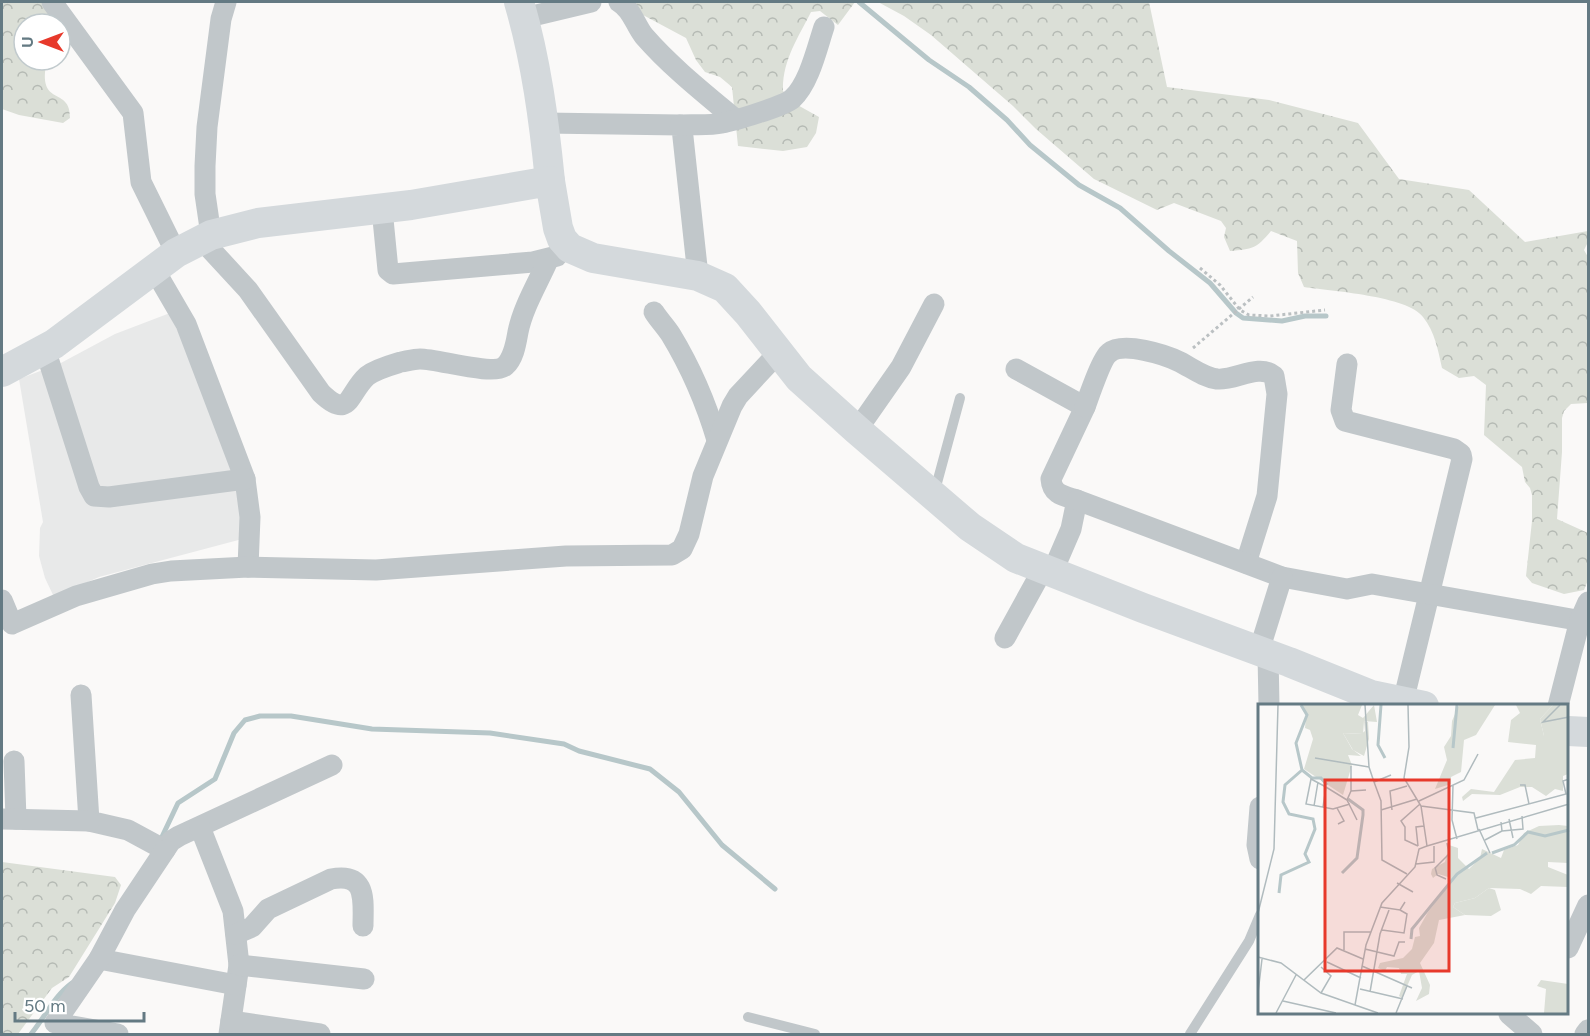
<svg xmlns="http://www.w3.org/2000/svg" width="1590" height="1036" font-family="Figtree,sans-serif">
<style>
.built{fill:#e8e9e9}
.forest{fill:url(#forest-crowns)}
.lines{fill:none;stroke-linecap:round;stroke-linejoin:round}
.stream{stroke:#b7c7c9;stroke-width:5}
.path{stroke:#bbc0c2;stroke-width:3;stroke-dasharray:3 3;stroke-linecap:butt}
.lane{stroke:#c1c7ca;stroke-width:10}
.street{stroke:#c1c7ca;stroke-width:21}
.secondary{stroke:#d4d9dc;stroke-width:30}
.inset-river{fill:none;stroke:#b7c7c9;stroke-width:3}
.inset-road{fill:none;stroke:#b0bbbe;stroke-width:1.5}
.view{fill:#e7392b;fill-opacity:0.15;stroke:#e7392b;stroke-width:3}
.inset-edge{fill:none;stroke:#647a83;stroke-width:3}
</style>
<defs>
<pattern id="forest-crowns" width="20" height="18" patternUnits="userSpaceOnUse" patternTransform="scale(1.5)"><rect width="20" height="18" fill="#dbdfd7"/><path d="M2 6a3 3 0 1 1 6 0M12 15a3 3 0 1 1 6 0" fill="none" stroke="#b5bab4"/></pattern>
</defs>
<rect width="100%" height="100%" fill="#faf9f8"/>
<polygon class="built" points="170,313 220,428 247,514 246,538 99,577 54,597 45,578 39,556 40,528 43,522 19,379 59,364 115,334"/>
<g class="forest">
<path d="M2,2h39l6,5 10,17h-33v36h23c-11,49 24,25 23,58l-7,5 -44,-8 -17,-6z"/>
<path d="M632,2h223l-17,23 -18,-14 -9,1c-13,26 -29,49 -28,79l11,12 25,14 -3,16 -9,14 -24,4 -45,-5 -6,-59 -12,-10 -15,-5 -9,-12 -10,-22 -43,-23z"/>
<path d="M878,2h271l18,85 102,13 89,23 41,56 70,11 56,52 63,-11v11l-4,8 4,7v146l-17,1 -7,7 -2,7v34l-5,67 31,14v47l-4,10 -20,4 -32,-11 -6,-7 6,-55v-26l-2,-7 -5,-6 -3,-15 -38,-32 2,-50 -12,-9 -15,2 -17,-10c-4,-18 -7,-36 -19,-51 -15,-21 -92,-26 -119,-30l-6,-14 -1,-32 -26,-10c-15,18 -18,18 -41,20l-6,-14 2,-9 -5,-7 -47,-18 -17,7 -63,-31 -58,-50 -23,-23 -82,-71 -27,-19z"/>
<polygon points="2,862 115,877 121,885 115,903 69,977 52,988 18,1034 2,1034"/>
</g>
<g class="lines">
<g class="stream">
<polyline points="859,2 929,60 969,87 1007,120 1030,145 1079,185 1120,208 1169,251 1210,283 1236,313 1243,318 1282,321 1305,316 1326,316"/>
<polyline points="160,841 178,803 215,779 234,733 245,720 260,716 291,716 372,729 490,733 564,744 579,751 650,769 679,792 722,845 775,889"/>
<path d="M31,1034c14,-17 23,-38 41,-51"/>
</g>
<g class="path">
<polyline points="1200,268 1220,285 1240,310 1249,315 1270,316 1325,310"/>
<polyline points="1193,348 1253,297"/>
</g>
<g class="lane">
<polyline points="934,494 960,398"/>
<polyline points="748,1017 815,1034"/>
<polyline points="1190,1034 1249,941 1260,915"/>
</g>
<g class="street">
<polyline points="52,2 133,113 141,182 176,253"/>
<path d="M619,2c13,7 16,23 25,34 27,31 60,57 91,83"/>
<polyline points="524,18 591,2"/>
<polyline points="545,123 680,125 682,128 698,276"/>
<path d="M680,125c13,-1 28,1 42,-2 12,-2 62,-17 70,-24 17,-15 25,-51 32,-72"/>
<polyline points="382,209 388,270 393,274 533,262 557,256"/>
<polyline points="211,235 205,194 205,166 207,127 221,19 226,2"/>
<path d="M201,239l47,51 73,103c29,28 27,0 46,-17 9,-7 24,-11 34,-14 6,-1 13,-3 19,-3 18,0 74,17 85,7 9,-8 11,-23 13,-34 5,-25 20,-49 30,-72"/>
<polyline points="154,269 186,324 245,479 250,517 248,567"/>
<path d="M654,312c5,8 12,15 17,23 20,33 35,68 46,105"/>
<polyline points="45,349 89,487 94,496 109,497 245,479"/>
<polyline points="1347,364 1341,410 1345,421 1454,449 1461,454 1462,459 1403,702"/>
<path d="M1016,369l69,38 -34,72c1,16 13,17 26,21l-6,29 -19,44"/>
<path d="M1085,407c4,-11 17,-49 24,-54 14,-12 57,2 71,9 12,6 23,15 37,17 18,2 42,-16 57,-3l3,18 -10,102 -21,67"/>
<polyline points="857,430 901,367 934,304"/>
<polyline points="1077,500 1282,577 1347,589 1372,584 1588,622"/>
<polyline points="2,600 12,624 76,596 152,574 171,571 248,567 376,570 566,556 672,555 682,549 689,534 703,476 732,406 738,396 778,353"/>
<polyline points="1005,638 1043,569"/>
<polyline points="1259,651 1282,577"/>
<polyline points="1268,654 1269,706"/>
<polyline points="81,695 89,821 128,830 165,850 171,841 179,836 332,765"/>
<polyline points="1558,706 1580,620 1588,602"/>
<polyline points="14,761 16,819"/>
<polyline points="1260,807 1257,845 1260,859"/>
<polyline points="2,819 89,821"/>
<polyline points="200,827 233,911 239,965 229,1034"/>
<path d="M236,934l16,-7 16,-18 63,-30c37,-7 32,22 32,47"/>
<polyline points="1568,948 1588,905"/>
<polyline points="99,959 236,985"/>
<polyline points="239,965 364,979"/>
<polyline points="1509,1014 1532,1034"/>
<polyline points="231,1021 320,1034"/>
<polyline points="118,1034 55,1023 99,959 125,910 165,850"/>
<polyline points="1585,1034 1588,1030"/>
</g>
<g class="secondary">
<path d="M519,2c17,58 25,118 31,179"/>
<polyline points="2,372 54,344 176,253 211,235 258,223 411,205 550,181 558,228 562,239 570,248 593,258 698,276 725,288 748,313 799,378 857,430 970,527 1016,558 1143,608 1289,662 1371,695 1424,706"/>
<polyline points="1568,731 1588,732"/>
</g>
</g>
<g transform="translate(1258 704)">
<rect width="310" height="310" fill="#faf9f8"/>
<path d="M295,1h15v31h-24l-4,-17zM106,17l4,1 1,17 -5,17 -11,-6 -10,-17 18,1 4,-3zM231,184l6,2 6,20 -10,6 -26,-1 -12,-8 2,-4 20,-5z" fill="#dbdfd7"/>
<path d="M43,1h61l-4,10 5,3 11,-13 3,17 -13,-1 -1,13 -20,-1 9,16 9,7 -13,-1 4,10 -9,30 -39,-26 9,-30 -3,-9 -5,-2 1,-12zM201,1h36l-19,30 -12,5 -3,32 -10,5v7l-16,5 12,-29 -3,-13 7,-11 1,-15zM258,1h37l-13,14 4,17h24v38l-5,2v15l-8,-2 -9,7 -14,-9h-12l-20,8 -28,-1 -9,7 -1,-4 9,-8 23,3 21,-32 20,-2 1,-13 -28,-3 3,-22 9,-7zM301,121l9,1v37l-20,-1v5l20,8v12l-27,-1 -10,8 -11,-5 -31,-1 -14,10 -20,5 -2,4 12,8 -26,5 -5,23 -14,20 10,22 -1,9 -13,7 6,-13 -3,-17 -7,4 -10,23 -3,-2 8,-22h-6l-2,-6 -12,-1 -2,4 -7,-3 2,-5 23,-5 9,-9 3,-12 5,-1 -1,-8 9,-16 21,-27 -1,-8 -10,-3 -5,4 -2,-4 1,-5 13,-7 4,-17 9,3v10l11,11 11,-11 2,-9 19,9 3,-8 14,-5 6,-12 15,-7zM283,276l27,4v29h-24l2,-24 -9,-3z" fill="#dbdfd7"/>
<path class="inset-river" d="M123,1l-3,40 7,13M195,44l4,-43M44,66l10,8h9l6,7M234,149l22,-8 14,-13 17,4 24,-6M84,169l15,-15 6,-43v-5l-15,-11M21,189l2,-18 28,-13 -4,-8 10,-25 -2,-10 -24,-5 -6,-12 2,-17 17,-15 -6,-27 11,-28 -6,-10M153,235l1,-10 45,-55 30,-21"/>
<path class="inset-road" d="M107,1l4,62 5,15M302,1l-17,17 26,-5M57,54l54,9M133,71l-17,7 7,19 1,59 25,14M195,81l-1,35 5,19M262,81h5l4,19M68,83l-15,-8 -5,25 27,5 17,-5M93,87v-25M161,97l45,-21 14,-26M56,102l4,-24M163,102l53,7 4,17M65,103l3,-20 21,13M79,104l7,13 -6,3M123,106l36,-11M134,106l-2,-19 17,-5M218,114l90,-24 -3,-13 6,-2M251,115l4,19M99,116l-10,-20 4,-9 15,-1M221,125l11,24M244,127l21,-2 -1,-13M227,136l17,-9 -1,-9M160,142l-13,-6v-13l-4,-6 19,-17M160,142l-2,-19 8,-1M169,142l142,-42M158,160l18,-2v-16M177,163l2,8 9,4M177,164l14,-14 -2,-11M139,179l16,9M122,203l20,3 5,-8M0,209l16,-64 4,-144M124,226l22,3 3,-19 -7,-4M107,245l29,7 5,-14h6M86,246v-18h27M0,253l23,6 40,30 34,12 11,-60 16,-42 33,-36 4,-18 8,-3 -6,-40 -17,-28 5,-31 -1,-42M69,258l34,16M104,262l50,22M46,276l33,-32 26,11M102,285l43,10M112,288l10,-58 9,-24M0,289l4,-34M63,289l10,-17 -10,-9M25,297l53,12M97,301l23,8M18,309l20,-38M138,309l11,-27"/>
<path class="view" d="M67,76h124v191h-124z"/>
<rect width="310" height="310" class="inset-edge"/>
</g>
<rect width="1590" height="1036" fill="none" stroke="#647a83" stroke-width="6"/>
<g transform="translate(42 42) rotate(270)"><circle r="28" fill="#ffffff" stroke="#c1cacd" stroke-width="1.5"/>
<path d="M0-4.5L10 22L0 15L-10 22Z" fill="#e7392b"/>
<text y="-9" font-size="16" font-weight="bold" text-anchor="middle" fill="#647a83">U</text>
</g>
<path d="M15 1012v9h129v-9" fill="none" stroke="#647a83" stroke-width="3"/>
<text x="24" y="1012" font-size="18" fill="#647a83" stroke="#ffffff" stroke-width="4.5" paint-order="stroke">50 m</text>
</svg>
